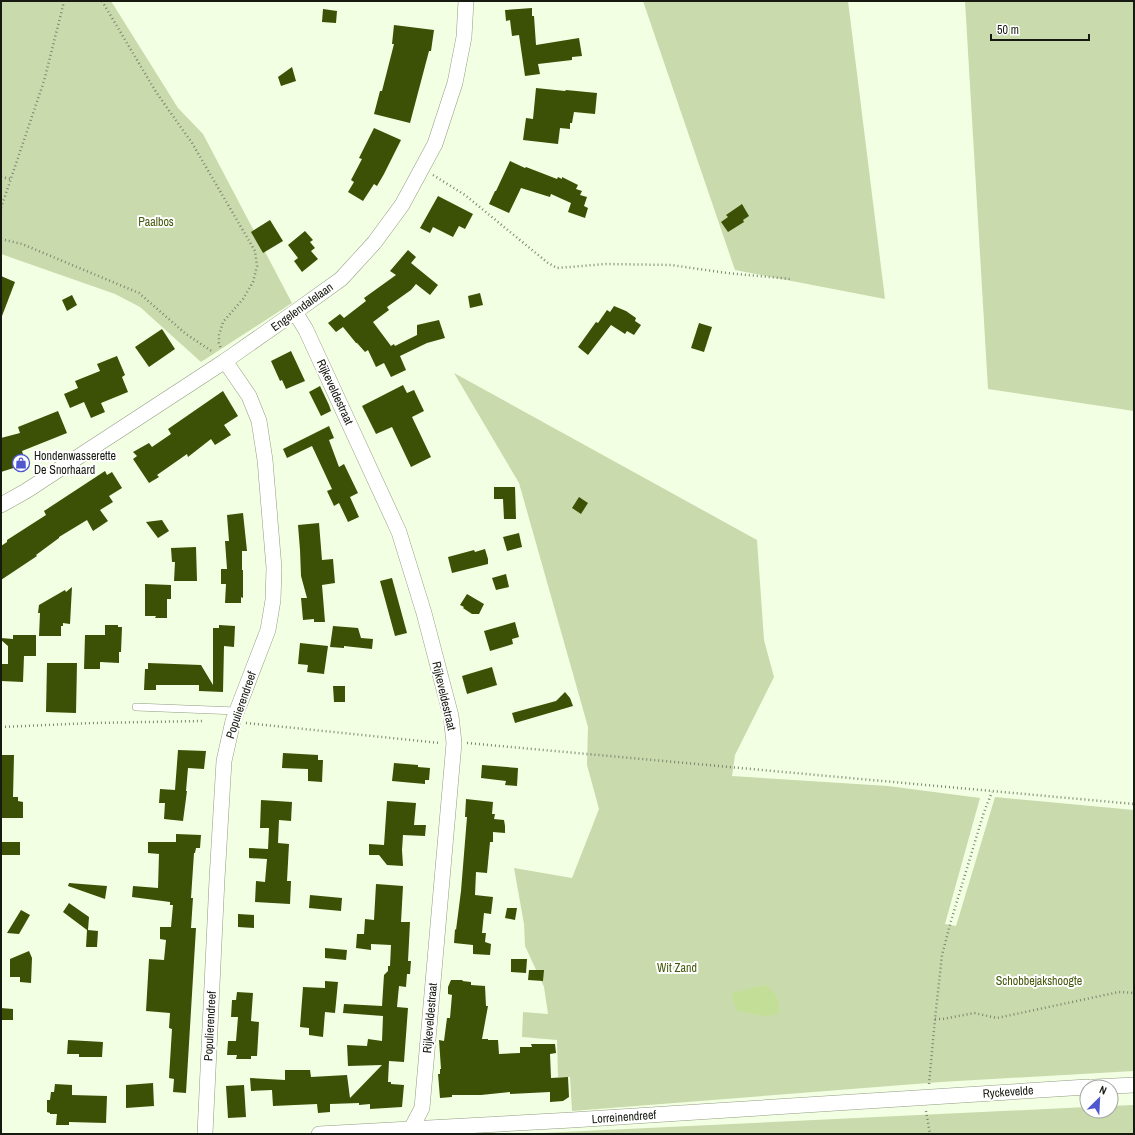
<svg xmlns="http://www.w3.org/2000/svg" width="1135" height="1135" font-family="'Archivo Narrow',sans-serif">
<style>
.green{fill:#c9dbac}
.water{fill:#c3de96}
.building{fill:#3c5105}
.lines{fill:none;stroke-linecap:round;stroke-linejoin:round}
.service-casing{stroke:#919c82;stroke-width:8}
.minor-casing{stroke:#919c82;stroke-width:16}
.path{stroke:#7d8572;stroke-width:2.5;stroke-dasharray:1 3;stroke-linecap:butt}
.service{stroke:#fff;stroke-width:7}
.minor{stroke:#fff;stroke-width:15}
.labels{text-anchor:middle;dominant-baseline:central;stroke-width:4;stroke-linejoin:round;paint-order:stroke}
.park-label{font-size:12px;fill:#445a0c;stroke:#fff}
.street-label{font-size:12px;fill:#161a10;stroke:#fff}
.poi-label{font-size:12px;fill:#161a10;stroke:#fff;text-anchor:start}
</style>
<rect width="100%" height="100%" fill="#f3ffe2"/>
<g class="green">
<polygon points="1,1 111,1 178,108 203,134 292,303 201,362 140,307 115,294 1,254"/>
<polygon points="643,1 848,1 885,299 735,270"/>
<polygon points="965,1 1134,1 1134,411 988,389"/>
<polygon points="454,373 757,540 764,640 774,677 735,755 732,776 888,786 980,798 945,924 956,926 995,797 1134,810 1134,1071 941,1082 572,1111 570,1077 558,1077 557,1040 522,1037 523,1012 548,1014 544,987 525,946 524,924 514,868 572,878 599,809 587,765 588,727 519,483"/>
<polygon points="1134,1105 1134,1134 520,1134 1087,1107 1087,1111 1111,1111 1111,1106"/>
</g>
<polygon class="water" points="765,985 774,993 779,1003 778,1014 766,1016 737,1011 732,998 732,993"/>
<g class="building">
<polygon points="532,8 532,16 534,16 536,45 579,38 582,56 572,57 572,60 538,64 540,74 525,76 519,35 512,36 510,20 506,21 505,10"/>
<polygon points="323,9 337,11 336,23 322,22"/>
<polygon points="394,25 434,30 431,51 429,51 410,123 374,114 380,91 382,91 394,44 392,44"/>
<polygon points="292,67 296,81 281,86 278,77"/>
<polygon points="536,88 565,91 566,90 597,93 595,114 574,112 572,123 570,123 570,129 560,128 558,144 523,140 526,118 533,119"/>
<polygon points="374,128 401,140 384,174 377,186 374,184 363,201 348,192 354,182 351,180 362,159 359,158"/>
<polygon points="510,161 525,168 526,167 557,179 558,177 562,179 562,177 578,185 576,189 582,191 580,195 587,197 584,206 588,208 585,218 568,212 571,203 551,194 550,197 521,188 509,213 489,204 495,191 496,191"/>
<polygon points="438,196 473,214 465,229 459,226 453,237 433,227 430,233 420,228"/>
<polygon points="742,204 749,216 743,220 744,222 728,232 721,222 728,217 726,215"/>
<polygon points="270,220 283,241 263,253 251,232"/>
<polygon points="305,231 313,240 310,242 315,248 311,251 318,259 302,272 294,261 298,258 288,245"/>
<polygon points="408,250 416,257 411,263 438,285 430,295 416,284 411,290 387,307 389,310 373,322 391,346 394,344 395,346 417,335 417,325 439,320 445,338 427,343 400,356 406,370 391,377 384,363 376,367 368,350 365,352 357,343 356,343 343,327 336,332 328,323 340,314 344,318 366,301 364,298 396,275 390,271"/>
<polygon points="1,276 15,282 2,316 1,315"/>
<polygon points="480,293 483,305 470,308 468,296"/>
<polygon points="72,295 77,305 67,311 62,300"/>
<polygon points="614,306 626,311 636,318 635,321 641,325 634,335 627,331 625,334 611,325 588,355 578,347 596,322 598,323 607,310 610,312"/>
<polygon points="699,323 712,327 704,352 691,348"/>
<polygon points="162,329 175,349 149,367 135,347"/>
<polygon points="291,351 305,381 286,389 282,380 280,381 271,361"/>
<polygon points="117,356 125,375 122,377 128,392 101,403 105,412 91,418 84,402 70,408 64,394 78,388 75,381 100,371 97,364"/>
<polygon points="403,385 407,393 414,390 424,411 412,417 431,457 411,467 392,427 376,434 362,406"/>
<polygon points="320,386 329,405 331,411 321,416 309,392"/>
<polygon points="223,391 238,416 224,425 231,435 215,445 211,439 188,457 187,454 157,475 159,477 149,483 133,459 137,456 133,452 149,443 152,447 171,434 168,429"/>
<polygon points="58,411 67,433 22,451 26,464 1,472 1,438 20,433 18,427"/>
<polygon points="329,426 334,438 329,440 339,467 344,464 358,493 350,497 359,517 348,522 339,503 334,506 327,491 332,489 312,446 287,458 283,449"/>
<polygon points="105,471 107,475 112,472 122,488 109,496 113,502 100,510 108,521 93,531 87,520 59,537 59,538 36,555 37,556 1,580 1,546 7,542 7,540 46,515 44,511"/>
<polygon points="494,487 515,487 516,519 504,519 503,499 494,499"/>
<polygon points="579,497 588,503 581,514 572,508"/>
<polygon points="243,513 247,551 242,551 242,570 243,570 243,598 241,597 241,603 225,603 226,584 221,584 221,569 227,569 225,541 229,541 227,515"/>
<polygon points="162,520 169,531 158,538 146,522"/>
<polygon points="319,523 322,560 333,559 335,583 322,585 325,622 314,622 314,619 303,620 301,598 307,598 301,576 300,550 298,525"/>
<polygon points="519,533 522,547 507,551 503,537"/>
<polygon points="196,547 197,581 174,581 175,562 172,562 171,548"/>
<polygon points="485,549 488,559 488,564 452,573 448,557 474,550 475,552"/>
<polygon points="506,574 509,587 496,590 492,578"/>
<polygon points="392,578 407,633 395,636 380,581"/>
<polygon points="145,584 171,585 171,599 167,599 167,618 155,618 156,616 145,616"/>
<polygon points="72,587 70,624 63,623 63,626 61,626 61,636 39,636 40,613 38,613 39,605 65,590 66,592"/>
<polygon points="467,594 484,604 479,614 472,614 463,608 464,607 460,605"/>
<polygon points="515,622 519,637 512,639 513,644 490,651 484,631"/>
<polygon points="105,625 118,625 118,627 122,627 121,652 119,652 119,663 100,662 100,669 84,669 85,635 105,635"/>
<polygon points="219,625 235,626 234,647 224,646 223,692 199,691 199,685 156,685 156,690 144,690 145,669 148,669 148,663 201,665 213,685 213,628 219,628"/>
<polygon points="333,626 358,628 361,638 373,639 372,649 344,646 344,648 330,647"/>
<polygon points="13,635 36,635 36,656 24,656 23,682 1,681 1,664 8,664 8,646 1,640 1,638 13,639"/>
<polygon points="300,643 328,646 324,674 307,672 308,665 298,664"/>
<polygon points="47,663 77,663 76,713 46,712"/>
<polygon points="492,667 497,685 467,694 462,676"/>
<polygon points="333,686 345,686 345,702 334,702"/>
<polygon points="565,692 570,698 573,706 515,723 512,713 556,701"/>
<polygon points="178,750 206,751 204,769 188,768 186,791 187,791 183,821 164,819 165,803 159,803 160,789 175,790"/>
<polygon points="283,753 318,755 318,760 323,760 322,782 308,781 308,769 282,768"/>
<polygon points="1,755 14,755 13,797 18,797 18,801 23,802 23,818 1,818"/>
<polygon points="394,763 418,765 418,767 430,768 429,780 425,780 425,784 392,781"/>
<polygon points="482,765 518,768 517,786 505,785 506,781 481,778"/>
<polygon points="466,799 493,802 492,814 495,814 494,819 504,820 505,826 505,833 493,832 493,842 490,842 487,873 476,872 475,895 493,897 491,914 484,913 482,933 486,933 485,942 491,944 490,955 473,954 473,945 454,943 455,929 456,930 461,891 467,817 465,817"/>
<polygon points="261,800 292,802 291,821 279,820 278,843 289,844 287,881 291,881 290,904 255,902 256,881 265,882 267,859 249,858 249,848 268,849 269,828 260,828"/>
<polygon points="387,801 416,803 414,825 426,825 425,836 403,835 402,850 403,866 387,865 379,855 369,855 369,844 384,845"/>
<polygon points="176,834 201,835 200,848 196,848 195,853 194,853 191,898 193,898 191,928 196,928 186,1093 173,1092 174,1079 169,1078 172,1029 169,1028 170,1013 146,1011 149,959 164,960 166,940 160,939 160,927 171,927 173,905 170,905 170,902 132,897 133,886 158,888 159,854 148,853 148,842 176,842"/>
<rect x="1" y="842" width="19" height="13"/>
<polygon points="69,883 107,886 105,899 68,886"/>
<polygon points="376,884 403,886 401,922 410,922 408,961 411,961 410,974 407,974 406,987 399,986 397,1007 408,1008 404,1062 389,1061 388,1082 391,1082 391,1084 404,1085 402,1107 370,1109 370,1104 359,1105 359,1103 330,1104 330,1112 318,1113 317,1104 273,1106 272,1090 251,1091 250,1078 285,1080 285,1070 310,1070 311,1077 347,1075 350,1098 382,1065 348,1066 347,1045 367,1046 368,1039 382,1041 383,1016 343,1013 344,1004 382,1006 384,975 388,971 388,966 390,966 391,945 371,944 371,950 356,948 357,934 364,934 365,919 374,920"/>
<polygon points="310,895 342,898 341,911 309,908"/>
<polygon points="69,903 89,917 88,930 98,931 97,947 86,947 87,930 63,912"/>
<polygon points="507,908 517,908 515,920 505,918"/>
<polygon points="21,910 30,915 19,934 7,933"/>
<polygon points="238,914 254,915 254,928 238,927"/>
<polygon points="325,948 347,950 346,960 325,958"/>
<polygon points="29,951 32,958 31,983 20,982 20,977 10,977 10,959"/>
<polygon points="511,959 527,959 526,973 511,972"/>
<polygon points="529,970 544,970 543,981 528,980"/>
<polygon points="451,980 463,980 462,981 471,982 471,985 485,986 486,1006 488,1006 482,1039 488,1039 488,1040 498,1040 499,1054 520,1053 520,1047 532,1047 531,1044 555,1044 556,1053 550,1054 551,1078 568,1077 569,1097 563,1101 550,1102 550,1092 510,1094 510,1092 481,1095 452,1095 452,1097 440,1098 438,1074 440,1074 440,1069 441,1069 439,1040 444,1041 447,1018 450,1018 452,995 448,994 448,987"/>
<polygon points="325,981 338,982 335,1013 325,1012 323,1037 309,1035 309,1028 300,1027 303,987 325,988"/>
<polygon points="237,992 253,993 251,1021 259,1022 257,1056 251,1056 251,1059 236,1059 237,1055 227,1055 228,1041 236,1041 238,1017 231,1017 232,1000 236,1000"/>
<polygon points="1,1008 13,1009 13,1020 1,1020"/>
<polygon points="68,1040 103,1042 102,1057 79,1057 79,1054 67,1054"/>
<polygon points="153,1083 154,1106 126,1108 126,1085"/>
<polygon points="55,1084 72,1085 72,1095 107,1096 106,1123 69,1122 69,1125 56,1125 57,1114 50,1114 50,1113 47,1112 47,1100 50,1100 51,1092 54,1092"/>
<polygon points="244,1085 246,1117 228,1118 226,1086"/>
</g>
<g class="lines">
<g class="service-casing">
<polyline id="service" points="136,707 237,711"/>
</g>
<g class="minor-casing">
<g id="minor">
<polyline points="295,312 306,330 399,532 424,613 451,716 454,743 422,1108 411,1129"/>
<polyline points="1,505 26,491 225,361 295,312 341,279 374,243 402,205 435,144 455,83 464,37 466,1"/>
<polyline points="1094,1087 1134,1085"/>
<polyline points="205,1134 217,879 224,761 233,721 268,630 273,600 274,568 265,460 259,421 249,396 225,361"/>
<polyline points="319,1134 572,1120 1087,1087"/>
</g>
</g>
<g class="path">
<polyline points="102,1 156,92 192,143 255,251 257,266 253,282 243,299 223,322 219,335 219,343 221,349"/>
<polyline points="433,175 465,195 548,263 557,268 606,264 671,265 727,273 790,279"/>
<polyline points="1,177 11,179"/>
<polyline points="1,208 44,81 62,10 64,1"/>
<polyline points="1,239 22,244 139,293 186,334 213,352"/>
<polyline points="246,723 440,743"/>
<polyline points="1,727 93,723 202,721"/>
<polyline points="467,743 1134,804"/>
<polyline points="935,1019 943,1019 974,1013 997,1018 1119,992 1134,993"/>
<polyline points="929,1084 935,1019 942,955 951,921 984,812 992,792"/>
<polyline points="926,1111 930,1134"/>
</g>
<use href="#service" class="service"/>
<use href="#minor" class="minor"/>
</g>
<defs>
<g id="shop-ring" transform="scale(0.9)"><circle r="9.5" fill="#fff" stroke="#5058cf" stroke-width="1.5"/><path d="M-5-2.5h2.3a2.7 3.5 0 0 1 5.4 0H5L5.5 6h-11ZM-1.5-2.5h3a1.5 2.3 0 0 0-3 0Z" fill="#5058cf"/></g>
</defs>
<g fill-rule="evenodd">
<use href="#shop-ring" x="21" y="463"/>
</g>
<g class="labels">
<g class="park-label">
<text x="156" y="222">Paalbos</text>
<text x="677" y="968">Wit Zand</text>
<text x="1039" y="981">Schobbejakshoogte</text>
</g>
<g class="street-label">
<text transform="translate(302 307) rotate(-36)">Engelendalelaan</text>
<text transform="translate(335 392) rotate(65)">Rijkeveldestraat</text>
<text transform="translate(444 696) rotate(77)">Rijkeveldestraat</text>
<text transform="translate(241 705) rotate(-71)">Populierendreef</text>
<text transform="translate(430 1018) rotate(-85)">Rijkeveldestraat</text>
<text transform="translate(210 1026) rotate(-87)">Populierendreef</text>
<text transform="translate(1008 1092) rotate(-4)">Ryckevelde</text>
<text transform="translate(624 1117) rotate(-4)">Lorreinendreef</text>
</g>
<g class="poi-label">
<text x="34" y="456">Hondenwasserette<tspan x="34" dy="14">De Snorhaard</tspan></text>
</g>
</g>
<rect width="1135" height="1135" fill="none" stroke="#161a10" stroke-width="4"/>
<g transform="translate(1099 1099) rotate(24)"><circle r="19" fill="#ffffff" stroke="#a2a39f"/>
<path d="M0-3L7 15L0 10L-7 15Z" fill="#5058cf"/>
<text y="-6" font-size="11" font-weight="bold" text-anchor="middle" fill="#161a10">N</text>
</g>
<path d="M991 34v6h98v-6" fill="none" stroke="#161a10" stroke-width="2"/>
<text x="997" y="34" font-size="12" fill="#161a10" stroke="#ffffff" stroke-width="3" paint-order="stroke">50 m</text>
</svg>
